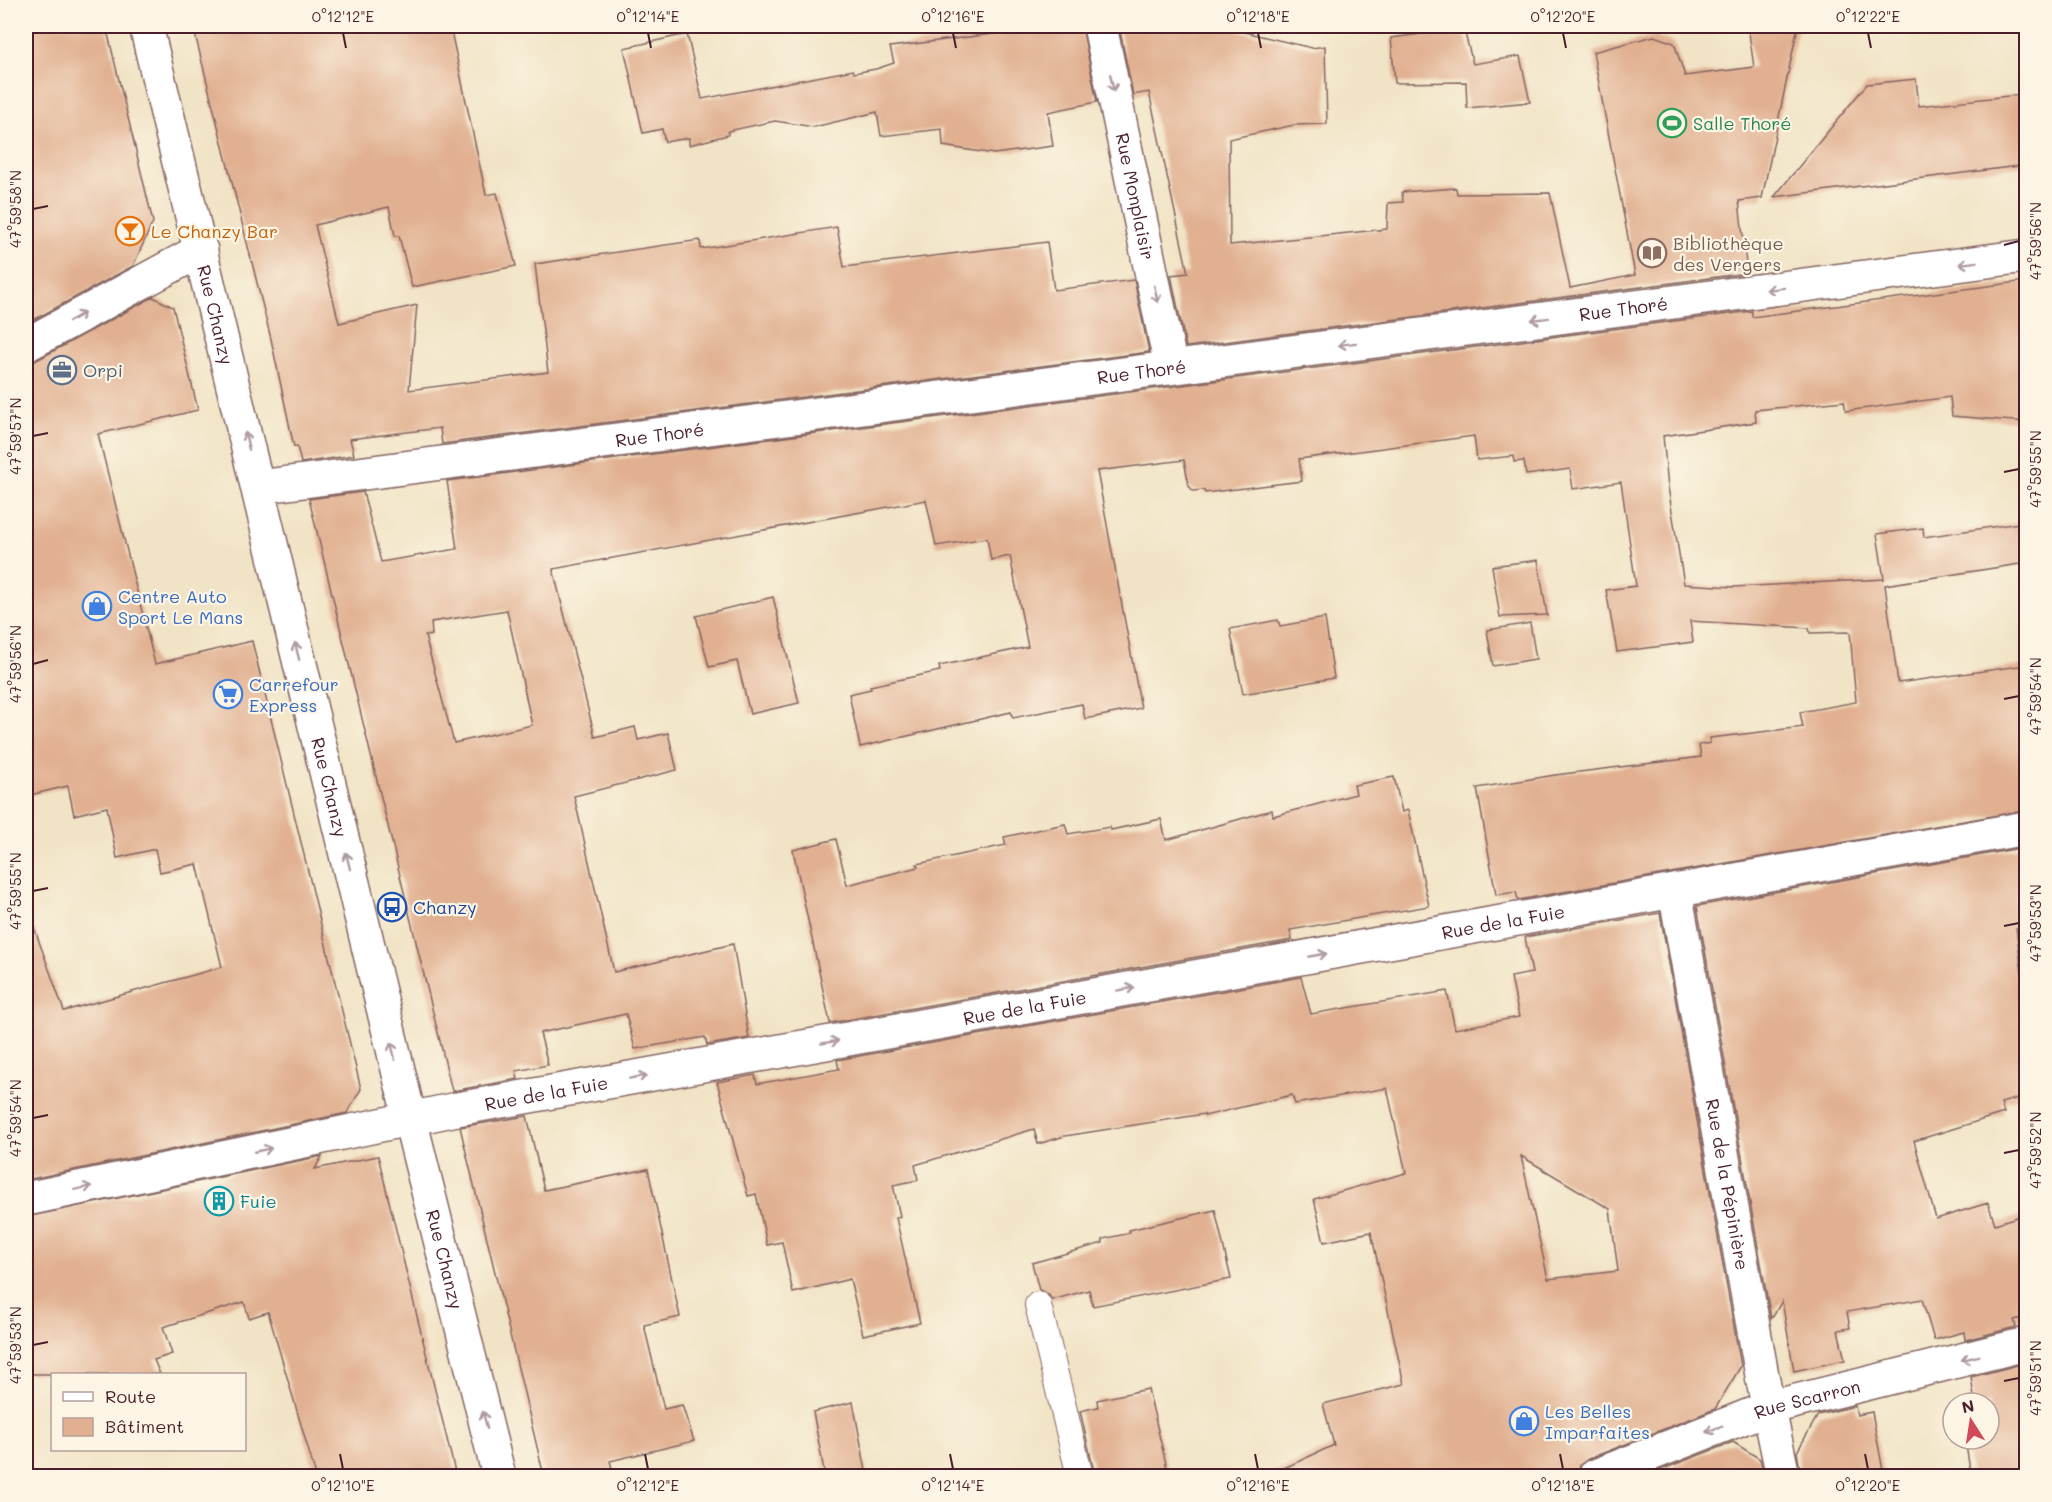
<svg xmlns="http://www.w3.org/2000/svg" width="2052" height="1502" font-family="Mali,sans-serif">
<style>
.building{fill:#e1b091;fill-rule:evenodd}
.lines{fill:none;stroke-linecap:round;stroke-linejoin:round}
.lane-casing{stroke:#846461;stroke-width:28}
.street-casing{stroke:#846461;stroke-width:36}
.secondary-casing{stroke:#846461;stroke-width:36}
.lane{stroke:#fff;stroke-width:26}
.street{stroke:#fff;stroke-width:33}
.secondary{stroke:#fff;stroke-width:33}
.oneway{stroke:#ae9aa0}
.ticks{fill:none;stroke:#4a1f2b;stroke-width:2}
.labels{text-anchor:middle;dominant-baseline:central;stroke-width:4.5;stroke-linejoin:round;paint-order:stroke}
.leisure-label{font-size:18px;fill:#27864d;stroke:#fcf5e5;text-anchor:start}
.street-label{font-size:18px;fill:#4a1f2b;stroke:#fcf5e5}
.food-label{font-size:18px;fill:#c56008;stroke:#fcf5e5;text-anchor:start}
.education-label{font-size:18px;fill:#785e54;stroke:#fcf5e5;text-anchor:start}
.service-label{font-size:18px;fill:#4e5e75;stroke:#fcf5e5;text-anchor:start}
.shop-label{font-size:18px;fill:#366cbe;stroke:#fcf5e5;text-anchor:start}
.transit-label{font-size:18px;fill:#164399;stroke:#fcf5e5;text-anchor:start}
.culture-label{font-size:18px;fill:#0d838f;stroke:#fcf5e5;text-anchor:start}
.neatline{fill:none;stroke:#4a1f2b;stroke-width:2}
.ticks-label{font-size:15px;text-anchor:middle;fill:#4a1f2b}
</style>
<rect width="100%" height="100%" fill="#fcf5e5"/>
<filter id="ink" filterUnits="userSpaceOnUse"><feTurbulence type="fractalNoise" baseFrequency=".0167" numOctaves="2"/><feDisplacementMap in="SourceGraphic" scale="12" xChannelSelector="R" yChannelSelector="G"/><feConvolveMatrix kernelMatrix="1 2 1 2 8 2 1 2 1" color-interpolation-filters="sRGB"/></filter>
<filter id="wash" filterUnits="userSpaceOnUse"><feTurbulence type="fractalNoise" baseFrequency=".008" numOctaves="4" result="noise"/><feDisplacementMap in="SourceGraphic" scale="24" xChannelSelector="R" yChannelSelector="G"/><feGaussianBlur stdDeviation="1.35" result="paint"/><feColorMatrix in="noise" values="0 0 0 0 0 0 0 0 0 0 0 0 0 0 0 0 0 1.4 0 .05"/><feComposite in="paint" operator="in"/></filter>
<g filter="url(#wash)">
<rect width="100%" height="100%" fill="#f1e3c5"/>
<g id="blocks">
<g class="building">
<polygon points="26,26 106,26 153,222 133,266 26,324"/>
<polygon points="193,26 450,26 486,195 497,193 516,266 412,287 399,236 395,236 389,207 315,225 339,323 417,305 409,390 548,372 535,264 700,240 701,249 837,227 844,267 1047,242 1054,290 1134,280 1149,352 442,444 440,428 350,439 354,455 301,463 297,446 294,447 271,339"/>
<polygon points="998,26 1082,26 1097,102 1048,112 1053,146 994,154 943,146 942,129 881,136 877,112 814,127 775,121 728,131 728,135 689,145 689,138 665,142 662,129 643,133 624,48 687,34 702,99 853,70 854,73 876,69 894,63 890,47 1000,33"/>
<polygon points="1119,26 1219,26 1312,48 1325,46 1327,124 1294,125 1229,139 1230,245 1387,229 1388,203 1403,202 1402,192 1456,188 1457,194 1550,193 1570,288 1635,275 1593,52 1654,36 1674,43 1685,76 1754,67 1748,26 1798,26 1762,198 1739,201 1747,273 1186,347 1171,275 1188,273 1149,92 1133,95"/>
<polygon points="1427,26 1463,26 1473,64 1520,56 1530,102 1467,108 1466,82 1395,83 1391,38 1428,33"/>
<polygon points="1916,79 1919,106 2026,94 2026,165 1774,197 1867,84"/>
<path d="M2026,281v141l-74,-6 -2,-19 -104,14 -2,-10 -89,9 1,12 -93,14 5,51 16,97 50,3 150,-8 -7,-45 46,-6 1,9 102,-15v41l-141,22 13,98 128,-18v145l-508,90 -2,-8 -20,3 -19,-107 78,-13 146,-18 -2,-12 11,-2v-5l93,-11 -3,-15 56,-10 -6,-70 -40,1 -1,-5 -119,-7 3,21 -76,10 -11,-62 30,-4 -15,-104 -48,7 -3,-20 -44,6 -2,-14 -10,1v-6l-37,4 -3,-24 -175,23 3,22 -97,12 -1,-3 -11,1 -4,-5 -5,-26 -87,11 44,237 -56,11 -3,-15 -69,14 -2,-6 -151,35 -11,-53 22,-5 -1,-3 70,-15 -1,-5 89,-19 -18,-91 -19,4 -4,-22 -51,8 -10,-46 -373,69 42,168 40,-10 3,13 30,-7 9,37 -103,26 40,176 119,-28 16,94 -42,7 -2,-8 -70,12 -9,-35 -86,19 8,32 -32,6 2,8 -66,12 -143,-592 54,-7 18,70 76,-13 -10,-68 1305,-170v6zM507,610l25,115 -78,18 -29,-107 7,-1 -1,-13z"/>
<polygon points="153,297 173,307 198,410 98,434 155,664 252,641 361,1089 347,1113 26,1180 26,920 31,919 64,1011 222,967 197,864 160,872 155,849 117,858 107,807 74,815 68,786 26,796 26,364 35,361"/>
<polygon points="1538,560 1547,615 1500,617 1492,566"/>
<polygon points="773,597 799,703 750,714 737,661 709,667 696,616"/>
<polygon points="1325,618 1334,678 1243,694 1230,629 1278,620 1280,626"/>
<polygon points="1530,623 1536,659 1493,666 1487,630"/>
<polygon points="1394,777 1402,812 1408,810 1429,906 1290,930 1292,940 830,1023 793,850 836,839 847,885 918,867 917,864 1006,845 1004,837 1065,824 1068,834 1110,827 1111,830 1161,819 1166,840 1272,810 1273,816 1356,794 1354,785"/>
<polygon points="2026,847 2026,926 2016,928 2026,1003 2026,1096 2001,1103 2004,1113 1914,1141 1936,1219 1988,1203 1995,1224 2026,1214 2026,1317 2014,1320 2016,1327 1965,1340 1964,1332 1934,1340 1922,1299 1847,1312 1850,1328 1838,1330 1845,1360 1794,1371 1782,1301 1771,1319 1697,906"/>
<path d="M1660,913l81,453 -26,43 -127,50 -8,6 -3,11h-310l67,-31 -11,-41 81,-20 -33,-152 -47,10 -10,-43 92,-26 -19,-85 -92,16 -3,-9 -87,21 -1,-2 -139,22 -27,8 -4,-15 -119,36 3,15 -25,5 7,31 -4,2 24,105 -57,12 -13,-56 -57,14 -11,-51 -15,3 -11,-51 -8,2 -31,-114 38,-7 2,9 82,-15 -2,-9 464,-83 10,37 136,-23 8,38 64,-12 -8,-40 21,-4 -7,-36zM1521,1156l89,53 8,62 -70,8z"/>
<polygon points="527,1116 544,1190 648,1169 680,1317 644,1325 664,1409 682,1405 694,1441 610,1461 614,1476 544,1476 460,1127"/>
<polygon points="322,1156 315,1169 378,1156 456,1476 316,1476 268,1312 249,1318 244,1302 163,1327 172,1354 154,1360 160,1374 26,1374 26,1217"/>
<polygon points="1215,1210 1231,1279 1093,1306 1089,1290 1052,1300 1048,1294 1039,1290 1032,1263 1103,1243 1103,1239 1130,1233 1129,1230"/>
<polygon points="2022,1364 2026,1391 2026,1476 1971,1476 1965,1439 1989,1439 1989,1403 1975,1403 1971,1377"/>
<polygon points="1148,1389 1169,1476 1095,1476 1080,1411 1098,1407 1097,1400"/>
<polygon points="853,1402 867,1476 825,1476 813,1412"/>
<polygon points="1855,1406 1857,1415 1872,1412 1884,1476 1801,1476 1797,1452 1818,1415"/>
<polygon points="1733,1442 1760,1459 1764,1476 1645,1476"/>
</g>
</g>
</g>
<g filter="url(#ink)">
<use href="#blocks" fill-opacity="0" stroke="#846461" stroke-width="1.5"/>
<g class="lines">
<g class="lane-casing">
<polyline id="lane" points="1038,1305 1080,1476"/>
</g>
<g class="street-casing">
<g id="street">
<path id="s1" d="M1100,26l71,341"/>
<polyline points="26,345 201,250"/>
<path id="s2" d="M258,487l1768,-231"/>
<path id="s3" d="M1675,891l88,490 20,95"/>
<path id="s4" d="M26,1199l431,-90 1569,-281"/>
<path id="s5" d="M1595,1476l173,-68 258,-64"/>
</g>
</g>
<g class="secondary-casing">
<g id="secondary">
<path id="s6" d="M146,26l261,1081 92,369"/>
</g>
</g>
<use href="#lane" class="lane"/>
<use href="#street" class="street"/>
<use href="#secondary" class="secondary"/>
</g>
<defs><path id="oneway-shaft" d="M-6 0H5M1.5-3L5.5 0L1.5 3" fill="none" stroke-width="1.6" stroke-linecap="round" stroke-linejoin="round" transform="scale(1.5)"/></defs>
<g class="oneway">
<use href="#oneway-shaft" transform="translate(1112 83) rotate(78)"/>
<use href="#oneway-shaft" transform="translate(1968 263) rotate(173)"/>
<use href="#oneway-shaft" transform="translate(1775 289) rotate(173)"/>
<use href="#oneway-shaft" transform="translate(1156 294) rotate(78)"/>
<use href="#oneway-shaft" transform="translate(77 317) rotate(-29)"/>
<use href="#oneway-shaft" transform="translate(1540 319) rotate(173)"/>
<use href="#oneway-shaft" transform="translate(1347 344) rotate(173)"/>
<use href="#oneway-shaft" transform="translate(247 441) rotate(-103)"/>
<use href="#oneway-shaft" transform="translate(297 651) rotate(-104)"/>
<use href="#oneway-shaft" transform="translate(348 861) rotate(-104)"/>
<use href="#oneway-shaft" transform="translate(1318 955) rotate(-10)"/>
<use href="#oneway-shaft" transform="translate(1126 989) rotate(-10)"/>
<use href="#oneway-shaft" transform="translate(830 1042) rotate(-10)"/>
<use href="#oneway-shaft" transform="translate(393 1051) rotate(-104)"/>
<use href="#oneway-shaft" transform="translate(638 1077) rotate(-10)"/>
<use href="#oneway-shaft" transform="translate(263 1150) rotate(-12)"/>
<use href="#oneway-shaft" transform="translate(83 1188) rotate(-12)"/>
<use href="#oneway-shaft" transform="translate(1970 1358) rotate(166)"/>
<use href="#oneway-shaft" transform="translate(485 1420) rotate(-104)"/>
<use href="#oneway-shaft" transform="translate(1714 1429) rotate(158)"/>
</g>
</g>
<path class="ticks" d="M343,33l3,15M648,33l3,15M953,33l3,15M1258,33l3,15M1563,33l3,15M1868,33l3,15M33,209l15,-3M2004,245l15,-4M33,436l15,-3M2004,472l15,-3M33,664l15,-4M2004,699l15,-3M33,891l15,-3M2004,926l15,-3M33,1118l15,-3M2004,1153l15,-3M33,1345l15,-3M2004,1381l15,-3M340,1454l3,15M645,1454l3,15M950,1454l3,15M1255,1454l3,15M1560,1454l3,15M1865,1454l3,15"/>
<defs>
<g id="stadium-ring" transform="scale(1.5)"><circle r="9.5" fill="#fcf5e5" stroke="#2e9e5b" stroke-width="1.5"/><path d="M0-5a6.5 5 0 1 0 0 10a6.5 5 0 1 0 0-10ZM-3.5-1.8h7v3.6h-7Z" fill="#2e9e5b"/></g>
<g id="bar-ring" transform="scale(1.5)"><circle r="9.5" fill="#fcf5e5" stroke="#e8710a" stroke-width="1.5"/><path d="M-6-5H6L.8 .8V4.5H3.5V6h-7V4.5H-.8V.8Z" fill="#e8710a"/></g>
<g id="library-ring" transform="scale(1.5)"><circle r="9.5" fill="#fcf5e5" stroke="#8d6e63" stroke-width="1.5"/><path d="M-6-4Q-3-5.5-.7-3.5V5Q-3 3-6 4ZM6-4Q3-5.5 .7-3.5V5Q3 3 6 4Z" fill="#8d6e63"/></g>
<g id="office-ring" transform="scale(1.5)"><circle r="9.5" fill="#fcf5e5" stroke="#5c6f8a" stroke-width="1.5"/><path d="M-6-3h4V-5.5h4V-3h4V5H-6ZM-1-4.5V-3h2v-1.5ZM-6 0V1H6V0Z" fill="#5c6f8a"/></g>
<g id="shop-ring" transform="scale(1.5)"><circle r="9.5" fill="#fcf5e5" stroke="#3f7fe0" stroke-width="1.5"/><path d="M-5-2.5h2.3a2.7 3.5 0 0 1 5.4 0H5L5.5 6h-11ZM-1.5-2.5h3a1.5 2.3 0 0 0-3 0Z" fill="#3f7fe0"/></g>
<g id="supermarket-ring" transform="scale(1.5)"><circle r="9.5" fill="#fcf5e5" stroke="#3f7fe0" stroke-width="1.5"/><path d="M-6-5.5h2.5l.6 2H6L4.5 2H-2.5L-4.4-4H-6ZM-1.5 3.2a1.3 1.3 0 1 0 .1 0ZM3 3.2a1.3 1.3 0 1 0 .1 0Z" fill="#3f7fe0"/></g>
<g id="bus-ring" transform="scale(1.5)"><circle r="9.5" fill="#fcf5e5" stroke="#1a4fb4" stroke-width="1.5"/><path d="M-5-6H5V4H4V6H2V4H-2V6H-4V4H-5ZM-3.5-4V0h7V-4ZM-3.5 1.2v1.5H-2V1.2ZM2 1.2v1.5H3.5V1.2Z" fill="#1a4fb4"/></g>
<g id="building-ring" transform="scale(1.5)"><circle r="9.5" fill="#fcf5e5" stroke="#0f9aa8" stroke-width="1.5"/><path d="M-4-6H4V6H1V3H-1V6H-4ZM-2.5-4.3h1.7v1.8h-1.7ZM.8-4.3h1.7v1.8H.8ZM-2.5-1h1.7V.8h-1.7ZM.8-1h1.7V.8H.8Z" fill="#0f9aa8"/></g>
</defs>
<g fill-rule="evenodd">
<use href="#stadium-ring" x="1672" y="123"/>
<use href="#bar-ring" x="130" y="231"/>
<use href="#library-ring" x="1652" y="253"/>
<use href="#office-ring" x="62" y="370"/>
<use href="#shop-ring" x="97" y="606"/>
<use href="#supermarket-ring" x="228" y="694"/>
<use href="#bus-ring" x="392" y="907"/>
<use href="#building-ring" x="219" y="1201"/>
<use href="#shop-ring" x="1524" y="1421"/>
</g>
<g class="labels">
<g class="leisure-label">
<text x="1693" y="123">Salle Thoré</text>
</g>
<g class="street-label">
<text stroke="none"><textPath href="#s1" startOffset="174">Rue Monplaisir</textPath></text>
<text stroke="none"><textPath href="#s2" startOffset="1377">Rue Thoré</textPath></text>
<text stroke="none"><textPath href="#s6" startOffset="297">Rue Chanzy</textPath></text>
<text stroke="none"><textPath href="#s2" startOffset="891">Rue Thoré</textPath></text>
<text stroke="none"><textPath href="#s2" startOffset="405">Rue Thoré</textPath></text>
<text stroke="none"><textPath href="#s6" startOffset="783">Rue Chanzy</textPath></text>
<text stroke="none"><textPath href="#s4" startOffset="1503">Rue de la Fuie</textPath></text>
<text stroke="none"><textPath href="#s4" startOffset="1017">Rue de la Fuie</textPath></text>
<text stroke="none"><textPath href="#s4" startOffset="531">Rue de la Fuie</textPath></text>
<text stroke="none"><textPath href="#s3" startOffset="298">Rue de la Pépinière</textPath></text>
<text stroke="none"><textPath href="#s6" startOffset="1269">Rue Chanzy</textPath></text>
<text stroke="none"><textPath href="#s5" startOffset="226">Rue Scarron</textPath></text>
</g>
<g class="food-label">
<text x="151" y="231">Le Chanzy Bar</text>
</g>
<g class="education-label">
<text x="1673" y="243">Bibliothèque<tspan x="1673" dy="21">des Vergers</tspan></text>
</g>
<g class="service-label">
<text x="83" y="370">Orpi</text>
</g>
<g class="shop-label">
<text x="118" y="596">Centre Auto<tspan x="118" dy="21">Sport Le Mans</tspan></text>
<text x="249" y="684">Carrefour<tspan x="249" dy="21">Express</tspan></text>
<text x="1545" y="1411">Les Belles<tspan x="1545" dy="21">Imparfaites</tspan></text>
</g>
<g class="transit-label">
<text x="413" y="907">Chanzy</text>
</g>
<g class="culture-label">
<text x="240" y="1201">Fuie</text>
</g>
</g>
<rect width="2052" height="1502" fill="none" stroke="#fcf5e5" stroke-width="66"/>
<rect x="51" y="1373" width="195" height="78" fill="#fcf5e5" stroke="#b59f9b" stroke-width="1.5"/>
<rect x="63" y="1392" width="30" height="9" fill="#ffffff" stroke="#b59f9b" stroke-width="1.5"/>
<text x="105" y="1403" font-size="18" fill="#4a1f2b">Route</text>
<rect x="63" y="1418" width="30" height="18" fill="#e1b091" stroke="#b59f9b" stroke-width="1.5"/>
<text x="105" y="1433" font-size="18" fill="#4a1f2b">Bâtiment</text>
<g transform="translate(1971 1421) rotate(348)"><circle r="28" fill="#fcf5e5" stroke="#b59f9b" stroke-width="1.5"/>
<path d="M0-4.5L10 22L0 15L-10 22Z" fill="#d1495b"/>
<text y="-9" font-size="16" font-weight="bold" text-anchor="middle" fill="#4a1f2b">N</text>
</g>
<rect x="33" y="33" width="1986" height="1436" class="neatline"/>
<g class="ticks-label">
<text x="343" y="22">0°12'12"E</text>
<text x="648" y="22">0°12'14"E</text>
<text x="953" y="22">0°12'16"E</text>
<text x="1258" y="22">0°12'18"E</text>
<text x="1563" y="22">0°12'20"E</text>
<text x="1868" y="22">0°12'22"E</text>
<text transform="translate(16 209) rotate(-90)" y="5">47°59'58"N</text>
<text transform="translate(2036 241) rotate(-90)" y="5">47°59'56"N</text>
<text transform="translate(16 436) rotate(-90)" y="5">47°59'57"N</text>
<text transform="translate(2036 469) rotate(-90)" y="5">47°59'55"N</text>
<text transform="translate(16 664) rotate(-90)" y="5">47°59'56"N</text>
<text transform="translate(2036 696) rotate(-90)" y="5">47°59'54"N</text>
<text transform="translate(16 891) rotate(-90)" y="5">47°59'55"N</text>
<text transform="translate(2036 923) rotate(-90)" y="5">47°59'53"N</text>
<text transform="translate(16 1118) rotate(-90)" y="5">47°59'54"N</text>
<text transform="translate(2036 1150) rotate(-90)" y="5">47°59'52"N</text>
<text transform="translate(16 1345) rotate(-90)" y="5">47°59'53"N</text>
<text transform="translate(2036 1378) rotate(-90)" y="5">47°59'51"N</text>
<text x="343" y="1491">0°12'10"E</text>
<text x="648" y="1491">0°12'12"E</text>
<text x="953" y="1491">0°12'14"E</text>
<text x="1258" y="1491">0°12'16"E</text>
<text x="1563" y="1491">0°12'18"E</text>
<text x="1868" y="1491">0°12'20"E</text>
</g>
</svg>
